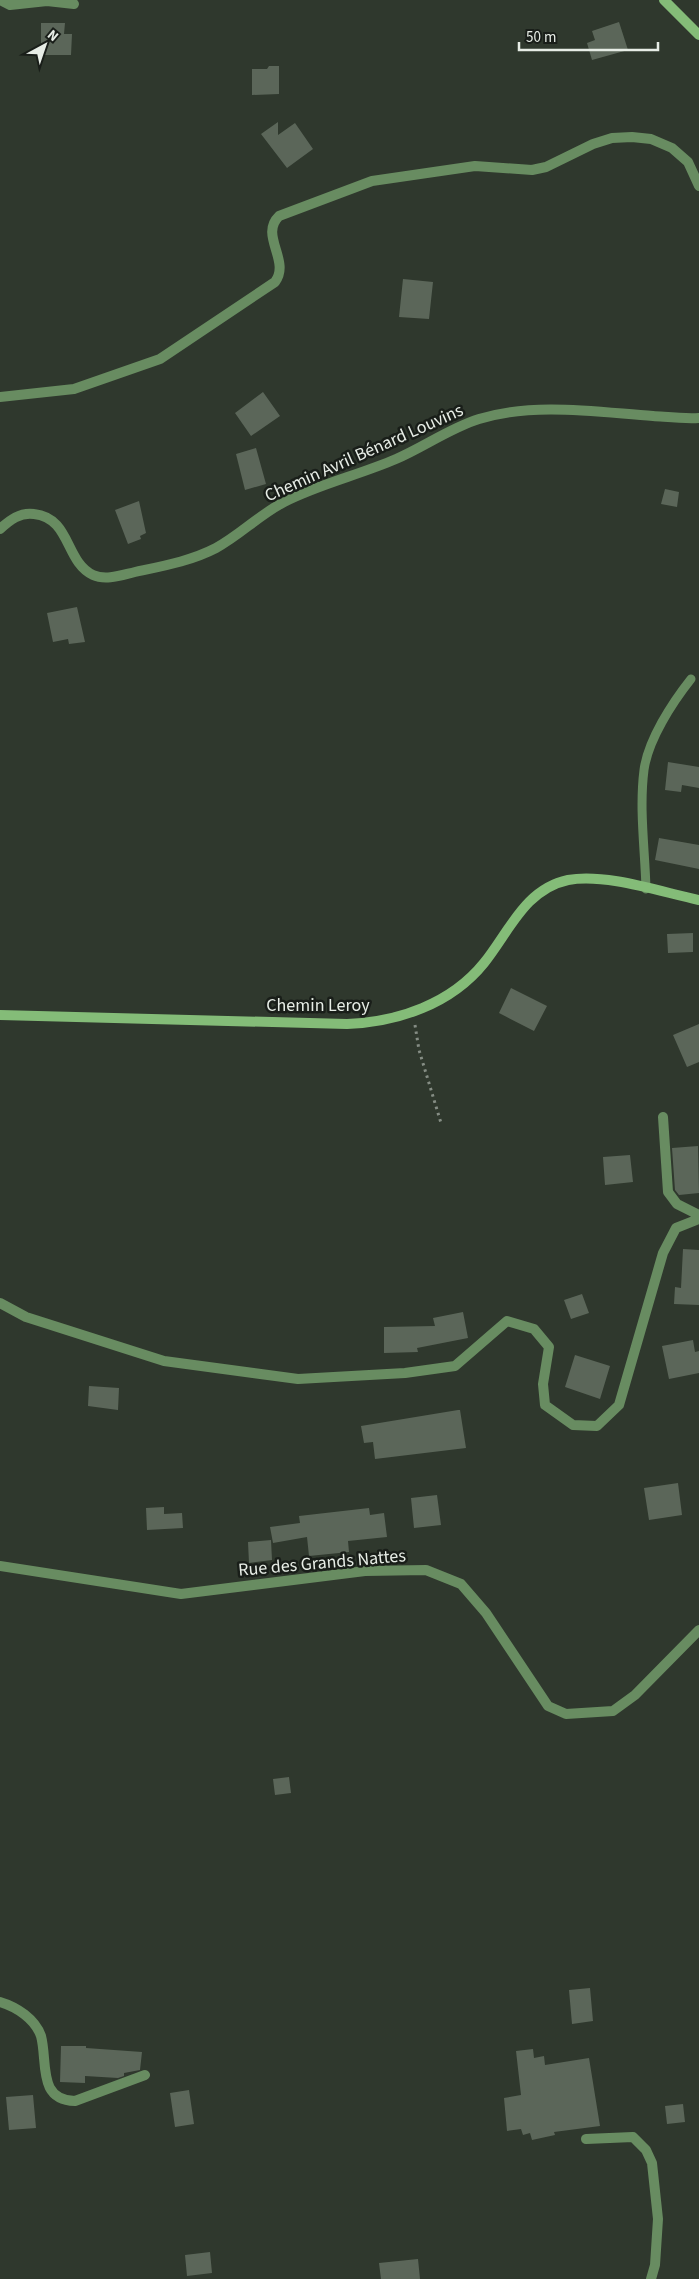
<svg xmlns="http://www.w3.org/2000/svg" width="699" height="2279" font-family="'Source Sans 3',sans-serif">
  <style>
    .building { fill: #5b6659 }
    .lines { fill: none; stroke-linecap: round; stroke-linejoin: round }
    .path { stroke: #858d84; stroke-width: 3; stroke-dasharray: 2.5 4; stroke-linecap: butt }
    .lane { stroke: #688c61; stroke-width: 9 }
    .street { stroke: #688c61; stroke-width: 10 }
    .secondary { stroke: #84bc78; stroke-width: 10 }
    .labels { text-anchor: middle; dominant-baseline: central; stroke-width: 5; stroke-linejoin: round; paint-order: stroke }
    .street-label { font-size: 18px; fill: #e7ede6; stroke: #191e19 }
  </style>
  <rect width="100%" height="100%" fill="#2f382d"/>
  <path class="building" d="M619,22l9,28 -36,10 -5,-17 8,-3 -3,-9z
    M41,23h24l-1,11h8l-1,21h-30z
    M269,66h10v28l-27,1v-26h15z
    M278,122v13l17,-12 18,26 -26,19 -26,-34z
    M403,279l30,3 -4,37 -30,-2z
    M263,392l17,24 -29,20 -16,-23z
    M256,448l10,36 -21,6 -9,-36z
    M665,489l14,3 -2,15 -16,-3z
    M139,501l7,32 -6,3 1,3 -13,5 -13,-34z
    M77,607l8,35 -16,2 -1,-5 -15,3 -6,-29z
    M668,762l31,5v21l-17,-3 -1,7 -16,-2z
    M659,838l40,7v24l-44,-9z
    M693,933v19l-25,1 -1,-19z
    M511,988l36,18 -13,25 -35,-18z
    M699,1024v38l-12,5 -14,-32z
    M698,1146l1,47 -20,2 -4,-5 -3,-42z
    M630,1155l3,27 -28,3 -2,-28z
    M683,1249l16,1v55l-25,-1 1,-17 6,1z
    M582,1294l7,19 -18,6 -7,-19z
    M463,1312l5,26 -51,10 1,4 -34,1v-26l51,-1 -2,-8z
    M693,1340l2,12 4,-1v22l-30,6 -7,-33z
    M575,1355l35,11 -10,33 -35,-12z
    M89,1386l30,2 -1,22 -30,-4z
    M458,1410h2l6,38 -91,11 -2,-17 -9,1 -3,-17z
    M678,1483l4,32 -33,5 -5,-32z
    M437,1495l4,30 -27,3 -3,-30z
    M164,1507v7l18,-1 1,15 -36,2 -1,-22z
    M369,1508l1,7 14,-2 3,24 -39,4 1,11 -40,4 -2,-19 -34,6 -3,-16 30,-4 -1,-7z
    M271,1540l1,20 -23,3 -1,-21z
    M289,1777l2,16 -16,2 -2,-16z
    M590,1988l3,33 -21,3 -3,-34z
    M61,2046h25v2l56,4 -2,18 -16,3v3l-6,2 -33,-2v7l-25,-1z
    M533,2049l1,9 10,-2 1,9 44,-7 11,68 -46,6 1,3 -23,5 -2,-7 -7,2 -2,-6 -14,2 -3,-33 17,-3 -5,-44z
    M189,2090l5,34 -19,3 -5,-34z
    M33,2095l3,33 -27,2 -3,-33z
    M683,2104l2,18 -18,2 -2,-18z
    M210,2252l2,21 -25,3 -2,-21z
    M418,2259l2,20h-39l-2,-16z"/>
  <g class="lines">
    <path class="path" d="M415,1025l4,25 22,73"/>
    <path class="lane" d="M646,889c-1,-39 -7,-80 -2,-119 4,-30 28,-67 47,-91"/>
    <path class="street" d="M0,0l10,5 37,-4 27,3
      M0,397l74,-8 86,-30 115,-77c16,-21 -16,-47 4,-66l93,-35 103,-15 57,4 14,-3 47,-23 19,-6 20,-1 19,2 21,9 16,14 11,24
      M0,529c10,-9 20,-17 34,-15 37,4 31,48 59,61 13,6 29,0 42,-3 28,-6 56,-11 81,-24 24,-13 43,-33 68,-46 35,-18 75,-27 112,-43 28,-12 54,-31 83,-40 56,-17 117,-7 174,-3 15,1 31,3 46,2
      M663,1117l5,75 9,12 22,11
      M0,1303l26,14 138,44 134,18 107,-6 50,-7 52,-45 27,8 15,18 -6,37 2,21 28,20 24,1 22,-21 44,-152 13,-25 23,-9
      M0,1566l181,28 184,-23 61,-1 35,14 25,29 62,93 18,8 47,-3 22,-16 64,-65
      M0,2002c17,5 35,17 41,34 7,26 -4,64 34,65l70,-26
      M586,2139l47,-2 13,13 6,13 6,56 -3,46 -4,14"/>
    <path class="secondary" d="M664,0l35,35
      M0,1015l347,9c51,-2 104,-20 137,-61 25,-31 41,-74 84,-83 38,-7 93,12 131,20"/>
  </g>
  <g class="labels">
    <g class="street-label">
      <text transform="translate(364 453) rotate(-24)">Chemin Avril Bénard Louvins</text>
      <text x="318" y="1005">Chemin Leroy</text>
      <text transform="translate(322 1563) rotate(-5)">Rue des Grands Nattes</text>
    </g>
  </g>
  <g transform="translate(45 45) rotate(40)" stroke="#191e19" stroke-width="4" paint-order="stroke">
  <path d="M0-4L9 19L0 12L-9 19Z" fill="#e7ede6"/>
  <text y="-8" font-size="14" font-weight="bold" text-anchor="middle" fill="#e7ede6">N</text>
  </g>
  <path d="M519 42v8h139v-8" fill="none" stroke="#e7ede6" stroke-width="2.5"/>
  <text x="526" y="42" font-size="15" fill="#e7ede6" stroke="#191e19" stroke-width="4" paint-order="stroke">50 m</text>
</svg>
